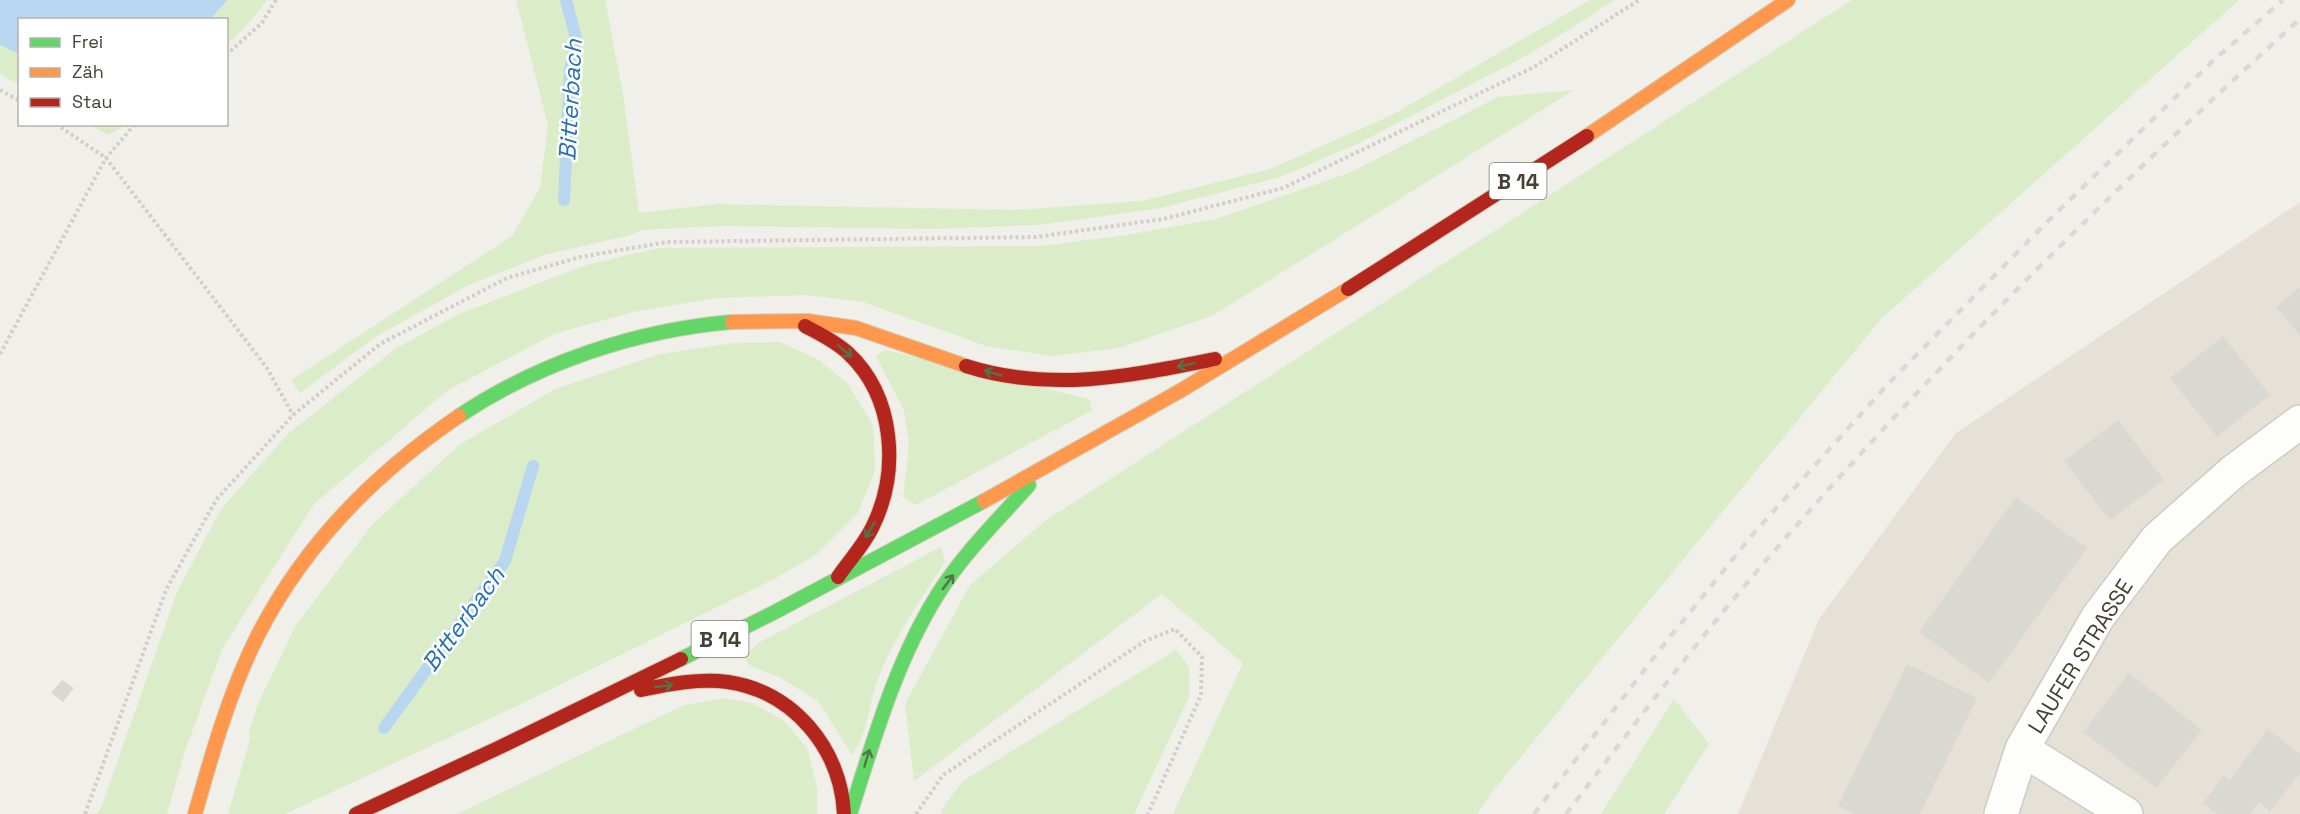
<svg xmlns="http://www.w3.org/2000/svg" width="2300" height="814" font-family="'Space Grotesk',sans-serif">
  <style>
    .residential { fill: #e5e1d7 }
    .green { fill: #dbecc8 }
    .water { fill: #b8d6f0 }
    .lines { fill: none; stroke-linecap: round; stroke-linejoin: round }
    .stream { stroke: #b8d6f0; stroke-width: 12 }
    .building { fill: #dad8d2 }
    .street-casing { stroke: #cdcbc5; stroke-width: 36 }
    .fast-casing { stroke: #d3cdb7; stroke-width: 16 }
    .slow-casing { stroke: #d3cdb7; stroke-width: 16 }
    .jam-casing { stroke: #d3cdb7; stroke-width: 16 }
    .path { stroke: #d1cfca; stroke-width: 4; stroke-dasharray: 3 3; stroke-linecap: butt }
    .street { stroke: #fdfdfc; stroke-width: 33 }
    .fast { stroke: #63d668; stroke-width: 14 }
    .slow { stroke: #ff974d; stroke-width: 14 }
    .jam { stroke: #b3261e; stroke-width: 14 }
    .rail { stroke: #d9d9d8; stroke-width: 4.5; stroke-dasharray: 8 8; stroke-linecap: butt }
    .oneway { stroke: #517547 }
    .labels { text-anchor: middle; dominant-baseline: central; stroke-width: 5; stroke-linejoin: round; paint-order: stroke }
    .shield { fill: #fff; stroke: #7e7a72; stroke-width: 1.5 }
    .shield-label { font-size: 21px; font-weight: bold; fill: #474135 }
    .street-label { font-size: 22px; fill: #474135; stroke: #fff }
    .water-label { font-size: 24px; font-style: italic; fill: #2b71b6; stroke: #fff }
  </style>
  <rect width="100%" height="100%" fill="#f0efea"/>
  <path class="residential" d="M2300,202v612h-562l81,-195 137,-186z"/>
  <path class="green" d="M227,0h40l-12,16 -28,29 -1,-25h-15z
    M516,0h89l18,94 16,119 78,-9 299,6 126,-9 128,-32 124,-55 196,-114h25l-82,52 -172,90 -81,35 -119,31 -122,17 -107,4 -209,-3 -82,4 -10,5 -87,20 -75,30 -94,52 -75,56 -9,-13 221,-144 28,-48 8,-63z
    M1852,0h387l-358,319 -389,473 -15,22h-304l70,-151 -81,-69 -248,187 -9,-77 65,-119 75,-64z
    M0,45l19,9v31l-19,-11z
    M1574,90l-362,226 -93,32 -68,8 -65,-10 -123,-44 -56,-7 -90,3 -84,14 -79,22 -106,56 -134,114 -91,143 -39,107 -17,60h-71l5,-6 76,-216 44,-83 67,-75 107,-85 64,-35 127,-49 73,-17 382,-2 85,-11 90,-16 133,-46 149,-76z
    M90,125l37,-1v1l-19,10z
    M780,342l39,18 29,24 25,41 2,45 -17,43 -41,41 -41,24 -253,125 -238,111h-57l22,-74 -1,-9 8,-25 39,-81 77,-101 86,-79 96,-56 105,-35 74,-11z
    M886,350l203,49 3,11 -176,95 -13,-7 6,-53 -5,-34 -28,-55z
    M941,547l4,15c-25,39 -52,76 -68,120 -9,24 -9,53 -25,73l-34,-54 -39,-24 -27,-10 -8,-9 14,-15z
    M1176,650l13,17v30l-55,117h-193l2,-7 20,-26z
    M725,698l27,5 31,17 24,28 10,39v27h-360l227,-109z
    M1674,699l35,45 -45,70h-63z"/>
  <path class="water" d="M0,0h227l-16,19 -191,1 -1,34 -19,-9z"/>
  <g class="lines">
    <path class="stream" d="M564,200l6,-129 6,-33 -10,-38
      M384,728l121,-167 28,-95"/>
  </g>
  <path class="building" d="M2300,287v49l-24,-29z
    M2223,336l47,59 -53,42 -47,-59z
    M2118,420l46,60 -54,40 -46,-59z
    M2016,497l71,51 -98,135 -70,-51z
    M1907,664l70,34 -57,116h-65l-17,-8z
    M2129,673l73,57 -46,58 -73,-56z
    M62,680l12,8 -11,14 -12,-9z
    M2268,729l32,25v19l-30,38 -11,-9 -9,12h-33l-14,-11 21,-28 6,5z"/>
  <g class="lines">
    <defs>
      <path id="street" d="M2022,749l104,65
        M2001,814l21,-65 76,-132 59,-78 77,-68 66,-49"/>
      <path id="fast" d="M459,416c79,-53 177,-86 273,-94
        M681,659l92,-46 211,-112
        M850,814c24,-75 46,-153 88,-220 25,-40 60,-74 91,-109"/>
      <path id="slow" d="M1587,136l201,-136
        M732,322l75,-1 49,7 110,38
        M984,501l196,-110 168,-102
        M195,814c17,-60 34,-121 62,-177 46,-91 118,-164 202,-221"/>
      <path id="jam" d="M1348,289l239,-153
        M805,326c15,8 30,15 43,27 47,44 52,119 24,175 -9,18 -23,33 -34,49
        M966,366c85,27 164,10 249,-7
        M641,690c28,-6 59,-12 87,-8 66,10 113,67 116,132
        M356,814l140,-65 185,-90"/>
    </defs>
    <use href="#street" class="street-casing"/>
    <use href="#fast" class="fast-casing"/>
    <use href="#slow" class="slow-casing"/>
    <use href="#jam" class="jam-casing"/>
    <path class="path" d="M226,55l36,-32 14,-23
      M0,90l20,11
      M56,124l50,34 161,210 26,47
      M0,354l106,-196 29,-34
      M85,814l81,-224 50,-90 77,-85 87,-71 127,-66 73,-21 87,-15 369,-5 127,-18 120,-31 251,-121 105,-67
      M916,814l27,-39 202,-134 30,-12 27,28 -1,38 -53,119"/>
    <use href="#street" class="street"/>
    <use href="#fast" class="fast"/>
    <use href="#slow" class="slow"/>
    <use href="#jam" class="jam"/>
    <path class="rail" d="M1534,814l128,-167 91,-113 135,-150 160,-163 167,-162 68,-59
      M1566,814c68,-89 136,-180 210,-265 163,-188 340,-363 524,-530"/>
  </g>
  <defs><path id="oneway-shaft" d="M-6 0H5M1.5-3L5.5 0L1.5 3" fill="none" stroke-width="1.6" stroke-linecap="round" stroke-linejoin="round" transform="scale(1.5)"/></defs>
  <g class="oneway">
    <use href="#oneway-shaft" transform="translate(845 351) rotate(39)"/>
    <use href="#oneway-shaft" transform="translate(1186 365) rotate(168)"/>
    <use href="#oneway-shaft" transform="translate(993 373) rotate(-164)"/>
    <use href="#oneway-shaft" transform="translate(870 530) rotate(121)"/>
    <use href="#oneway-shaft" transform="translate(948 582) rotate(-53)"/>
    <use href="#oneway-shaft" transform="translate(664 686) rotate(-7)"/>
    <use href="#oneway-shaft" transform="translate(867 758) rotate(-73)"/>
  </g>
  <g class="labels">
    <g class="shield">
      <rect x="1489.5" y="163" width="57" height="36" rx="4.5"/>
      <rect x="691.5" y="621" width="57" height="36" rx="4.5"/>
    </g>
    <g class="shield-label">
      <text x="1518" y="181">B 14</text>
      <text x="720" y="639">B 14</text>
    </g>
    <g class="street-label">
      <text transform="translate(2080 656) rotate(-58)">LAUFER STRASSE</text>
    </g>
    <g class="water-label">
      <text transform="translate(570 100) rotate(-87)">Bitterbach</text>
      <text transform="translate(463 619) rotate(-54)">Bitterbach</text>
    </g>
  </g>
  <rect x="18" y="18" width="210" height="108" fill="#ffffff" stroke="#b5b3ae" stroke-width="1.5"/>
  <rect x="30" y="38" width="30" height="9" fill="#63d668" stroke="#b5b3ae" stroke-width="1.5"/>
  <text x="72" y="48" font-size="18" fill="#474135">Frei</text>
  <rect x="30" y="68" width="30" height="9" fill="#ff974d" stroke="#b5b3ae" stroke-width="1.5"/>
  <text x="72" y="78" font-size="18" fill="#474135">Zäh</text>
  <rect x="30" y="98" width="30" height="9" fill="#b3261e" stroke="#b5b3ae" stroke-width="1.5"/>
  <text x="72" y="108" font-size="18" fill="#474135">Stau</text>
</svg>
